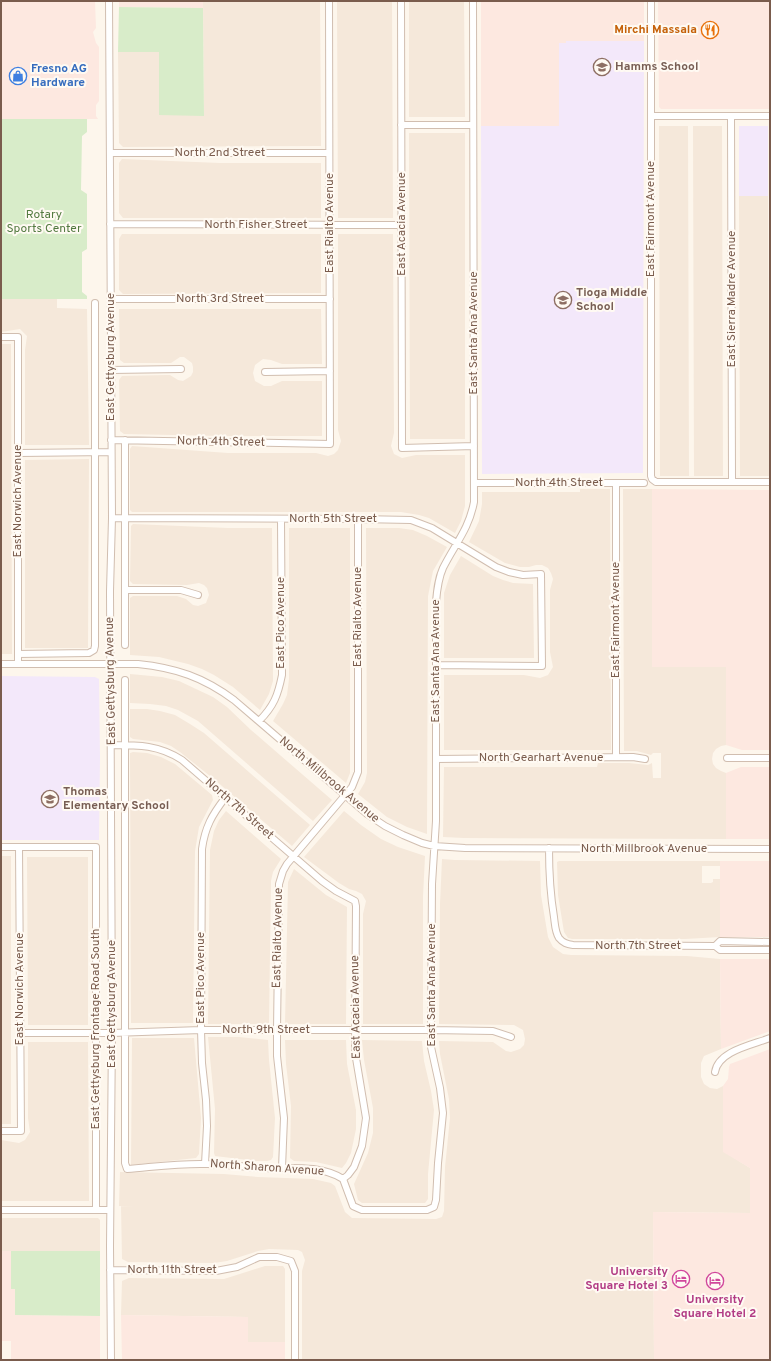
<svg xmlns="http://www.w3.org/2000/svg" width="771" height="1361" font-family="Overpass,sans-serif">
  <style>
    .residential { fill: #f5e8da }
    .commercial { fill: #fde8e0 }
    .education { fill: #f3e8fa }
    .green { fill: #d8ecc9 }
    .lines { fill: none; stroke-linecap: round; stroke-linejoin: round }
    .minor-casing { stroke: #d1beb0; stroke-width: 8 }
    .minor { stroke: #fff; stroke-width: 6 }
    .labels { text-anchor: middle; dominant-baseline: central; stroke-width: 4; stroke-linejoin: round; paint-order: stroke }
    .food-label { font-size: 12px; font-weight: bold; fill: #c56008; stroke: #fffaf3; text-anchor: end }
    .education-label { font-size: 12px; font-weight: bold; fill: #785e54; stroke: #fffaf3; text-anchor: start }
    .shop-label { font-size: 12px; font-weight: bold; fill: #366cbe; stroke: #fffaf3; text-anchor: start }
    .street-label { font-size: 12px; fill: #7a5c4d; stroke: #fffaf3 }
    .park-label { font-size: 12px; fill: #537a41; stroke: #fffaf3 }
    .hotel-label { font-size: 12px; font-weight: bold; fill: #b23c85; stroke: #fffaf3; text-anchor: end }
  </style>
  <rect width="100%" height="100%" fill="#fdf6ec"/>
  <path class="residential" d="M203,1h117l1,145 -198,1 -4,-4 -1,-91h41l45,64z
    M337,1h55l1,217h-55z
    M409,1h55l1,116h-56z
    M659,126h29l1,350h-29z
    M693,126h29l1,350h-29z
    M409,133h56v306h-55z
    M122,159l98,4h101v55h-198l-4,-5v-50z
    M739,196h29l1,280h-29z
    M122,234h199v59l-198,1 -4,-4v-51z
    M338,234h55l1,199 -3,13 3,8 8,4 14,-3h49v51l-4,15 -6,12 -26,-15 -10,-3 -18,-3h-269l-2,-2v-61l2,-3 96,7h88l12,3 6,-2 4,-4 3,-9 -3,-11z
    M1,299h56v9l30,1 2,136h-64v-95l2,-14 -7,-7 -19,3z
    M119,309h202l1,55h-40l-11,-4 -8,-1 -8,6 -2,8 2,8 9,5h7l11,-5h40v55h-101l-97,-2 -4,-3 -1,-51 3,-4 44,-1h4l8,5 5,1 8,-5 2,-4v-5l-1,-4 -8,-6h-4l-9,6h-47l-4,-3z
    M1,344h10l1,310h-11z
    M89,459l-1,189h-63v-188z
    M580,489h30l1,261h-167v-75h80l16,3 8,-3 5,-8 -3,-15v-62l3,-11 -2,-6 -3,-5 -6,-3h-6l-7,2h-9l-15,-4 -36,-21 10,-21 3,-17v-12h98z
    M623,489h29v178h74v78l-5,1 -5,3 -3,4 -1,6 1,5 3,4 5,3 5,2v66l-262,-1 -21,-1 1,-70h153l1,-4h31l19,2 4,-2 1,15h8v-25h-8l-2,2 -14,-4h-13z
    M133,524l95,4h44l1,153 -4,13 -9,16 -27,-23 -19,-12 -12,-6 -14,-5 -29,-7 -29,-2v-57l3,-2h44l9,3 7,6 5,1 8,-3 3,-8 -2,-7 -3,-3 -5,-2 -12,2 -54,-1 -3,-3 1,-55z
    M289,528h61v245l-4,10 -73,-62 10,-17 4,-9 2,-16z
    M366,528h33l14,2 14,6 20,11 -14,24 -5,25 -1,238 -20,-7 -20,-10 -29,-23 7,-12 2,-9z
    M461,556l32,20 10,4 10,3 20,1 1,74h-90v-65l6,-18z
    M130,674l32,3 17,4 34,16 14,10 24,23 81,70 -19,21 -115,-100 -20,-11 -12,-4 -16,-2 -20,-1z
    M130,709h17l13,2 15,4 15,9 14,9 106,92 -18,21 -77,-66 -35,-28 -9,-6 -11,-4 -27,-3 -3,-2z
    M133,752l14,1 14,4 14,7 37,31 1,5 -14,27 -4,24 -2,172h-62l-1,-270z
    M226,811l55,48 -8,13 -2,9 -2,143h-61l2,-174 4,-19 5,-11z
    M344,811l17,14 20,14 17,8 27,9 -2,41v127h-60v-110l3,-13 -4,-7 -6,-3 -7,-2 -10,-6 -35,-26z
    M1,856h10v268h-10z
    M27,857h61v168h-60z
    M442,859l13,1 85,1 1,34 7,42 5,10 10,7 8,1 116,1 33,3 1,90 -17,7 -3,7v14l3,7 6,4 7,1 6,-3v65l27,17v45l-97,-1 1,148h-352v-89l3,-11 -3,-8 -4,-2 -29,-1 -11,2 -31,10 -13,2 -86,-1 -6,-3 -1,-53 64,1 -66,-1 1,-34 104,2 34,3 55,2 18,4 4,3 10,26 7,6 84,1 6,-2 2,-6 1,-44 5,-49 -1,-19 -9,-45 -1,-13 54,1 13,9 5,1 9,-3 4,-4 1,-6 -2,-9 -9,-5 -75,-1 1,-120z
    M559,861h161v5h-18v17h9l2,-1v-3h7v58l-35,2h-113l-4,-1 -4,-6 -6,-37 -1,-33z
    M294,869l32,26 21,12 -1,117h-61l3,-142z
    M208,1037h31l29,3 1,20 6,58 -2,39 -2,3 -4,1h-11l-41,-5 -1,-3 1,-44z
    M132,1038h62l7,80 -2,36 -3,4 -65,7z
    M285,1040h61l1,24 9,46v19l-5,24 -5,10 -4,5 -26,-6 -22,-1 -4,-3 1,-52 -5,-42z
    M362,1040l60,1 2,20 7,30 3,19 -6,64v25l-3,4h-63l-4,-3 -4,-16 14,-31 5,-20v-25l-9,-48z
    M28,1042h60l1,159h-88v-61l18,3 6,-3 5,-8 -2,-14z
    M1,1218h97l2,2v31h-99z
    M265,1266h18l2,3v73h-37v-25l-127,-2 1,-34 7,-3 95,1z"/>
  <path class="commercial" d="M1,1h94l1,27 -3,4 3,11 3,4v54l-3,4v11l2,3h-97z
    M119,1h84v7l-84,-1z
    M481,1h163v40h-77l-7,85h-79z
    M658,1h112v108h-109l-2,-2z
    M652,489l118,1v260h-28l-16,-5v-78h-74z
    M741,767h29v72h-44v-66z
    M720,861h50v76h-50z
    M720,959h50v72l-49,18z
    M770,1049v311h-116l-1,-148 97,1v-45l-27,-16v-66l5,-7 1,-12 1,-3z
    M1,1251h10v38h4v26l85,1v44h-89v-19h-10z
    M121,1315l127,2v25h37v18h-163z"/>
  <path class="education" d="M566,41h78l-1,432 -161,1 -1,-348h78v-83h7z
    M739,126h29v70h-29z
    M1,676l94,1 4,2 1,79 -1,82h-98z"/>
  <path class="green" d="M119,7l84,1 1,108 -45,-1v-63h-41z
    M1,119h86v13l-5,4 -1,54 6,4v55l-5,3v40l5,4v3h-86z
    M11,1251h89v65l-85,-1v-26h-4z"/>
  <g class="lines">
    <defs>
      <path id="minor" d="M109,1l3,517 -2,73 2,442 -2,213 1,114
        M401,1l1,447 72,-2
        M651,1v475l1,3 4,3h114
        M651,116h119
        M731,117l1,365
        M401,125h72
        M110,153h219
        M110,224l292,1
        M111,299h219
        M1,337h17v327
        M111,370l70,-1
        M265,372l65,-1
        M111,440l219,4 -1,-443
        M18,453l93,-1
        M474,483h170
        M616,483v274
        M112,518l246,1 53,1 21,8 64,39 13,5 14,3 18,-1 1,92 -106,-1
        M125,590h56l17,5
        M125,645v-205
        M18,654l71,-1 5,-3 1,-4v-343
        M1,664h137c38,4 65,13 96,36l133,114 18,12 18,9 19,8 12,3 31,2 305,1
        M125,680v483l2,6c26,-2 53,-6 80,-5 18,0 36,3 55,4 27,1 57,-4 81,11l10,27 9,4h65l7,-3 2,-7 2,-37 5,-50 -3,-25 -9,-41v-17l1,-146 4,-63v-219c1,-12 2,-23 7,-34 12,-24 26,-39 31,-66l-1,-501
        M259,721c15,-15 19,-26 23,-46l-1,-156
        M112,745c27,0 47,0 70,15l140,121 14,10 19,10 1,5 -1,146 11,66 -4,28 -8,21 -6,8 -5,4
        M727,758h43
        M436,759l197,-2 12,2
        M1,847h95v363
        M549,848c0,25 1,45 5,69 1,7 1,15 5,21 4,5 8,6 14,7l142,1 5,4h50
        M715,946l5,-5 50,1
        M20,1033h92l89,-3h230l62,1 18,6
        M715,1072c3,-21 37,-27 55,-34
        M1,1131h20l-2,-284
        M205,1164l2,-38 -1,-26 -4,-37 -1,-33 1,-181c3,-22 10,-34 23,-51
        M282,1168l2,-50 -7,-62v-26l2,-146 4,-13 4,-7 65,-77 6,-15v-253
        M1,1210h109
        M110,1270l106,1 21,-4 22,-10h18l14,4 4,10v89"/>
    </defs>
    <use href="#minor" class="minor-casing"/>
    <use href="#minor" class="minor"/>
  </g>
  <defs>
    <symbol id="restaurant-ring" viewBox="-11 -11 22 22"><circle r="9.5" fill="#fffaf3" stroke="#e8710a" stroke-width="1.5"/><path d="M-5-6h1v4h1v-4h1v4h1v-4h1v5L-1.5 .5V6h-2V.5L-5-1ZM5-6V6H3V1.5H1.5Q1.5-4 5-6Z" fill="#e8710a"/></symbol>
    <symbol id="school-ring" viewBox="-11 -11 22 22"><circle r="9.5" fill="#fffaf3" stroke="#8d6e63" stroke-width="1.5"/><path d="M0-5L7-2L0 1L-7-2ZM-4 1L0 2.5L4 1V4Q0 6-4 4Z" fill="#8d6e63"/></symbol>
    <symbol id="shop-ring" viewBox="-11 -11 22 22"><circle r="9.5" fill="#fffaf3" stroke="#3f7fe0" stroke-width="1.5"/><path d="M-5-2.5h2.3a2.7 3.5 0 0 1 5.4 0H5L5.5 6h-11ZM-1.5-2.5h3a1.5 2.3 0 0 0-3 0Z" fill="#3f7fe0"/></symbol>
    <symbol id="hotel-ring" viewBox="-11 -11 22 22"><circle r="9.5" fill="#fffaf3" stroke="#d1479c" stroke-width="1.5"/><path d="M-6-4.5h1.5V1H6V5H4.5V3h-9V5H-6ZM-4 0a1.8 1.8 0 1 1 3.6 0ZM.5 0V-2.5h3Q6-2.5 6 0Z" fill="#d1479c"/></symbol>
  </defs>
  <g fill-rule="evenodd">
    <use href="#restaurant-ring" x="700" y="20" width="20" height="20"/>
    <use href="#school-ring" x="592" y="57" width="20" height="20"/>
    <use href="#shop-ring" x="8" y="66" width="20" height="20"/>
    <use href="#school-ring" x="553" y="290" width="20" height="20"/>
    <use href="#school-ring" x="40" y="789" width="20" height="20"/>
    <use href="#hotel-ring" x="671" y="1269" width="20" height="20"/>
    <use href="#hotel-ring" x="705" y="1271" width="20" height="20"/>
  </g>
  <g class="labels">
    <g class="food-label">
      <text x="697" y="30">Mirchi Massala</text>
    </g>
    <g class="education-label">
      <text x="615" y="67">Hamms School</text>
      <text x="576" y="293">Tioga Middle<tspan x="576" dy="14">School</tspan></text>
      <text x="63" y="792">Thomas<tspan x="63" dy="14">Elementary School</tspan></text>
    </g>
    <g class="shop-label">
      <text x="31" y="69">Fresno AG<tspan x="31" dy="14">Hardware</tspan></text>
    </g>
    <g class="street-label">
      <text x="220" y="153">North 2nd Street</text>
      <text transform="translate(651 219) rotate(-90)">East Fairmont Avenue</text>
      <text transform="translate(330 223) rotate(-90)">East Rialto Avenue</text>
      <text transform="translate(402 224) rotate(-90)">East Acacia Avenue</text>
      <text x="256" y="225">North Fisher Street</text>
      <text x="220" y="299">North 3rd Street</text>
      <text transform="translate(732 299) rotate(-90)">East Sierra Madre Avenue</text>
      <text transform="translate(474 333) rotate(-90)">East Santa Ana Avenue</text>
      <text transform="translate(111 357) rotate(-90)">East Gettysburg Avenue</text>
      <text transform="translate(221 442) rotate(1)">North 4th Street</text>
      <text x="559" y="483">North 4th Street</text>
      <text transform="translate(18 501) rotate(-90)">East Norwich Avenue</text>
      <text x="333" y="519">North 5th Street</text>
      <text transform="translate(358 617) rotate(-90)">East Rialto Avenue</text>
      <text transform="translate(616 620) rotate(-90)">East Fairmont Avenue</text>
      <text transform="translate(281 623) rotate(-90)">East Pico Avenue</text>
      <text transform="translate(436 661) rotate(-90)">East Santa Ana Avenue</text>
      <text transform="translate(111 681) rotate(-91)">East Gettysburg Avenue</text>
      <text x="541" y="758">North Gearhart Avenue</text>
      <text transform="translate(329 780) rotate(40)">North Millbrook Avenue</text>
      <text transform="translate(239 809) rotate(41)">North 7th Street</text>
      <text x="644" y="849">North Millbrook Avenue</text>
      <text transform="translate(278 938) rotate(-89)">East Rialto Avenue</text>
      <text x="638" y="946">North 7th Street</text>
      <text transform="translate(201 978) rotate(-90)">East Pico Avenue</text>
      <text transform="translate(432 985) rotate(-90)">East Santa Ana Avenue</text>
      <text transform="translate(20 989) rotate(-90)">East Norwich Avenue</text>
      <text transform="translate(112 1004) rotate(-90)">East Gettysburg Avenue</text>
      <text transform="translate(356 1007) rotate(-91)">East Acacia Avenue</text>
      <text transform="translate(96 1029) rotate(-90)">East Gettysburg Frontage Road South</text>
      <text x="266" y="1030">North 9th Street</text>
      <text transform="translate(267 1168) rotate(4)">North Sharon Avenue</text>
      <text x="172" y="1270">North 11th Street</text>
    </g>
    <g class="park-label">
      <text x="44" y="215">Rotary<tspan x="44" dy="14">Sports Center</tspan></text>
    </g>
    <g class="hotel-label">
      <text x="668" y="1272">University<tspan x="668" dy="14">Square Hotel 3</tspan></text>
      <text x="715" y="1300" text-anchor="middle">University<tspan x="715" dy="14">Square Hotel 2</tspan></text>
    </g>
  </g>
  <rect width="771" height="1361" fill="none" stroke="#7a5c4d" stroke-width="4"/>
</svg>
